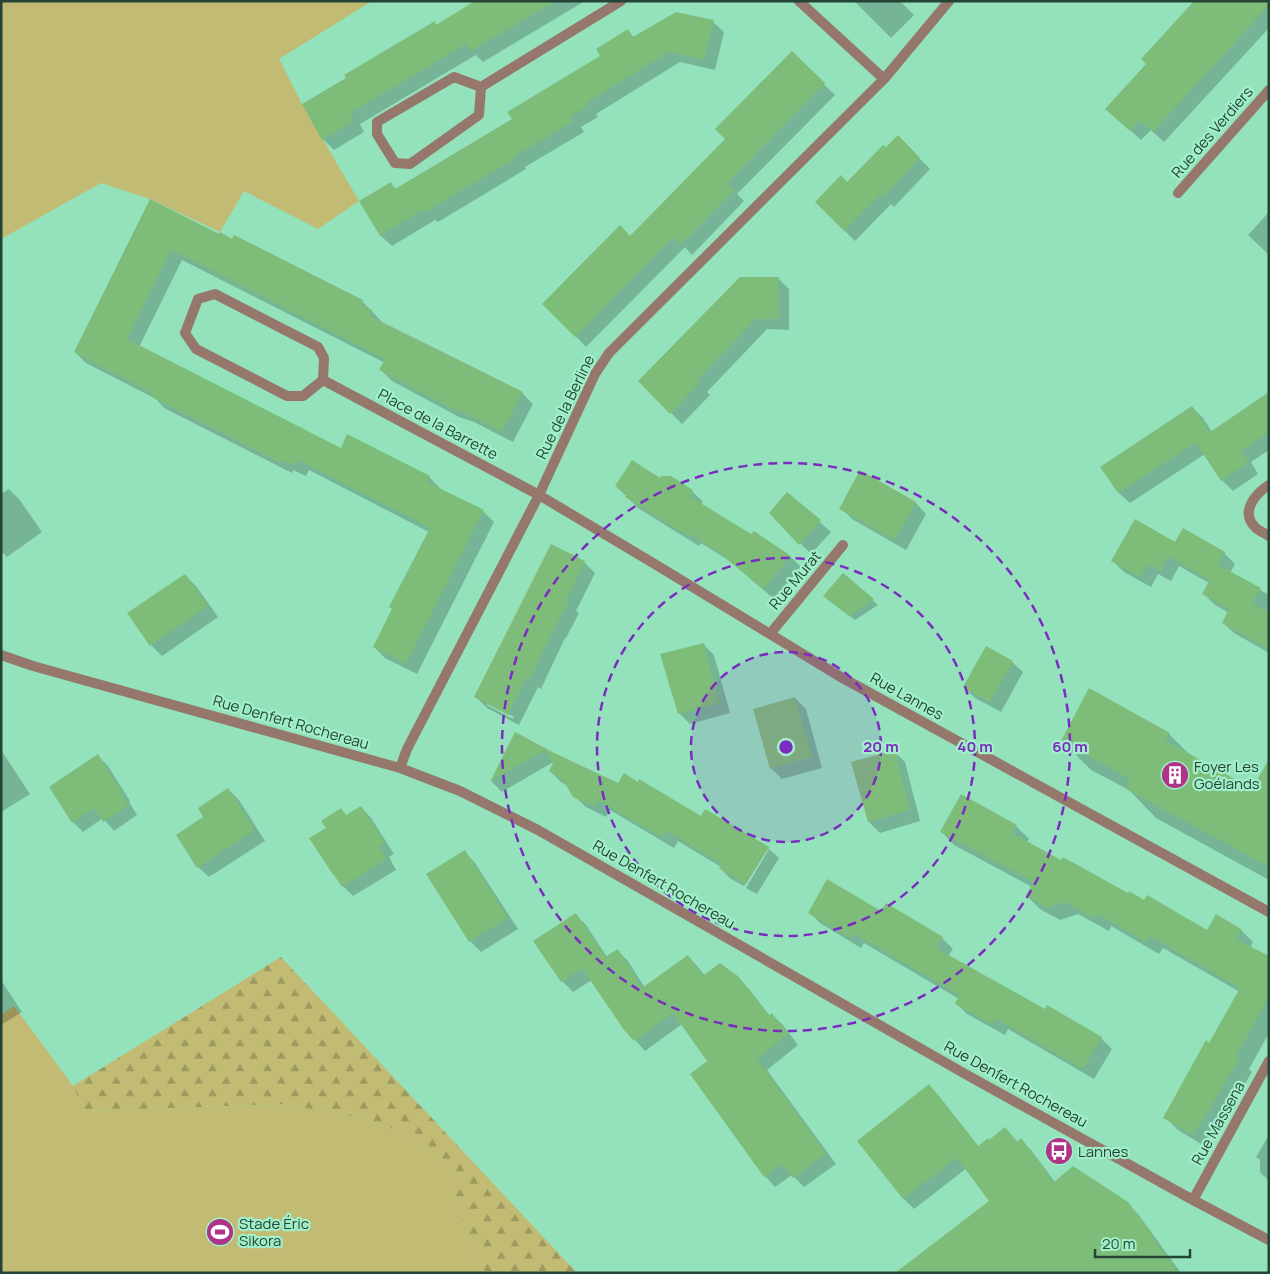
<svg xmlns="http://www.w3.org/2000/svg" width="1270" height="1274" font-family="Manrope,sans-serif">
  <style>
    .green { fill: #c2bb74 }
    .forest { fill: url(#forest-firs) }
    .shadow { fill: #0003; fill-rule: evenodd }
    .building { fill: #7ebc79 }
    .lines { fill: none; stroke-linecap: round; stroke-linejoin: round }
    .minor { stroke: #95776b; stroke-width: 10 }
    .ring { fill: none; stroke: #7b2cbf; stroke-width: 2.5; stroke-dasharray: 9 6 }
    .labels { text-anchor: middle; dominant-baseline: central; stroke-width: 4.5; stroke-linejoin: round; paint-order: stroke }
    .street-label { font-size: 15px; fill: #244536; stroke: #a0efc9 }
    .poi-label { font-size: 15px; fill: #244536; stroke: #a0efc9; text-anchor: start }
    .centre { fill: #7b2cbf; stroke: #a0efc9; stroke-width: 2.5 }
    .ring-label { font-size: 15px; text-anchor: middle; font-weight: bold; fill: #7b2cbf; stroke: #a0efc9; stroke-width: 4.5; stroke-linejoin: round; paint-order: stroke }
  </style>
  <defs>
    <pattern id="forest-firs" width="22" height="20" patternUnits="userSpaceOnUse" patternTransform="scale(1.25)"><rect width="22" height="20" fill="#c2bb74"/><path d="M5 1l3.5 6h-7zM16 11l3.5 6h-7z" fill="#9d9a60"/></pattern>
  </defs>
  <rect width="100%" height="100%" fill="#93e2bc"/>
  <path class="green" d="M1,1h371l-93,58 23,45 57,97 -41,28 -74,-38 -24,41 -70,-33 -49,-16 -100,56z
    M14,1006l59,80 12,25 199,-7 82,15 42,16 34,24 10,22 18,63 16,29h-485v-258z"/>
  <path class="forest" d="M281,957l296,316h-91l-16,-29 -18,-63 -10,-22 -34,-24 -42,-16 -82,-15 -199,7 -12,-25z"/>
  <path class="shadow" d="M478,1h107l-102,61 -7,-7 -44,26 -72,43 4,8 -30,18 -11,-11 111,-116 3,3z
    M854,1h46l14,14 -23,23z
    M1269,1v27l-105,114 -13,-12 -10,10 -23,-21 30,-55z
    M713,22l11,10 -9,38 -35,-8 -84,52 2,3 -17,10 3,5 -59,35 1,2 -88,53 -3,-2 -43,26 -11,-10 -20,-35 29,-18 7,7 117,-70 88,-63 26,-26 7,7z
    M792,53l43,42 -98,99 7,7 -52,54 -7,-8 -99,100 -42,-43 86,-66 97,-99z
    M898,137l32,32 -36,38 -3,-3 -36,37 -39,-39 31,-19 39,-34z
    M151,201l69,34 142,66 20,21v1l140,70 11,11 -20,38 -39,-20 -15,-5 -67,-36 -11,-11 4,-7 -203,-103 -43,87 202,102 88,28 11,11 -1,2 44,21 11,11 -77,152 -32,-16 -11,-11 55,-115 -120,-62 -3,6 -13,-6 -1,3 -128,-65 -8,-9 -70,-36 -11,-11z
    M1269,212v43l-21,-20z
    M778,278l11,11v41l-22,-1 -60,63 3,3 -28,29 -42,-43z
    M1269,394v56l-18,12 7,12 -25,17 -11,-11 -17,-26 -75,49 -11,-10 -17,-26 90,-60 11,11 9,14z
    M861,472l55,31 10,11 -20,36 -54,-31 -11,-11z
    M616,486l76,5 11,11 -2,2 51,32 2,-3 37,24 10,10 -27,32 -43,-37 -30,-19 -2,3 -61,-38z
    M9,489l10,10 23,33 -35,25 -6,-6v-57z
    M787,493l44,39 -20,22 -41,-41z
    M1175,543l49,10 11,11 -5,9 39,22v58l-35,-20 -11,-10 6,-10 -14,-8 -11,-11 5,-11 -30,-17 -8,15 -13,-7 -7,13 -27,-15 -11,-11z
    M584,562l11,11 -19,38 3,2 -13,25h-1l-24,51 -3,-2 -19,38 -32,-17 -11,-11zM487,703l27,14 -1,2 -26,-14z
    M843,574l35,31 -23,15 -25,-19z
    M185,575l11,11 22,31 -56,39 -11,-11z
    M703,644l11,11 16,58 -40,11 -11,-11z
    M1012,662l11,10 -22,40 -26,-14 -11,-11z
    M795,698l11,11 16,59 -40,11 -11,-11z
    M515,734l103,51 84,33 66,30 11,10 -22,36 -11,-6 23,-39h-3l-22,37 -13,-7 -11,-11 1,-1 -43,-26 -4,7 -64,-38 -4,7 -20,-10 -12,-11 -6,-10 -7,-4 -11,-11 5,-10 -53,31 -10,-10z
    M1169,734l23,23 60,33 17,-29v119l-113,-62 -27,-28 -38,-20 -29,-29z
    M1,750l29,44 -29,18z
    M894,751l11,11 15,59 -40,12 -11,-11 -16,-59z
    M98,756l10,10 22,35 -1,1 8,13 -23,16 -11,-13 -20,14 -10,-10z
    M228,789l11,11 26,41 -56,36 -11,-10 7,-50z
    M361,807l10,11 23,36 -5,3 7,13 -43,26 -10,-10 -16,-58 14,-18 6,6z
    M1016,826l13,13 -2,3 35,20 67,33 79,36 33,-1 12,12 -3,6 19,10v75l-20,36 3,3 -40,66 -1,-1 -5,10 -28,-17 -13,-13 45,-72 30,-53 -77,-44 -4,6 -48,-28 -2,5 -31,-17 -18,6 -20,-11 -13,-13 5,-9 -78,-42 -12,-13z
    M465,852l10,11 43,66 -37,23 -11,-11 -42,-66z
    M882,912l60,26 11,11 -5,7 97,55 56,27 11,11 -18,30 -86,-50 -3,6 -38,-21 -11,-11 3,-4 -95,-56 -3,5 -41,-25 -10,-10z
    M575,914l11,11 21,32 11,-6 10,10 17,27 43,-32 10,11 7,9 33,2 11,11 21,27 2,-1 11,10 15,20 -31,25 69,94 -32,23 -12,-12 -17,12 -10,-11 -56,-115 -27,-37 -37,27 -10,-11 -43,-60 -19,12 -11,-11z
    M1,980l21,32 -21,13z
    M929,1086l10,10 40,51 11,-6 15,-13 13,14 3,-2 10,10 24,32 72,21 11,11 43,59h-125l-65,-72 -24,-33 -53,41 -10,-10 -45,-57z
    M1269,1135v46l-9,-9v-12l-4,-3z"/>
  <path class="building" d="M475,1h81l-85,50 -5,-7 -45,27 -71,42 4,8 -32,19 -20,-36 44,-26 -2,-3 91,-54 1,4z
    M1194,1h75v4l-116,127 -14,-12 -9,11 -25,-22 41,-45 -5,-5z
    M676,12l38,8 -10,40 -35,-8 -83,51 2,3 -17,10 3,5 -59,35 1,2 -90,54 -2,-3 -44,27 -21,-35 32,-19 4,7 117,-70 -5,-7 93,-56 -4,-7 32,-20 5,8z
    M792,51l33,32 -98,100 7,7 -53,55 -8,-8 -98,100 -33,-33 78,-79 10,11 95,-97 -10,-10z
    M898,135l22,23 -37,39 -3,-2 -36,36 -29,-29 26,-27 6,7 36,-37 3,2z
    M150,199l69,35 1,-2 12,7 2,-4 129,65 -2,4 11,6 -2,6 153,76 -21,40 -40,-20 -15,-6 -68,-36 6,-11 -214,-109 -44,89 214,109 6,-14 83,42 -3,6 57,28 -78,154 -33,-17 19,-38 -3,-2 41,-79 -132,-68 -3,6 -13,-6 -1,3 -129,-66 1,-3 -79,-42z
    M740,277h39v42h-23l-59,61 3,3 -30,31 -32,-33z
    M1269,392v40l-28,19 8,11 -28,19 -25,-38 -78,50 -18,-26 92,-61 18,26z
    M632,460l28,18 1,-2h10l22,14 -4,6 62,38 3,-3 37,25 -28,33 -45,-37 -28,-18 -2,2 -63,-39 2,-2 -12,-9z
    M860,470l56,32 -21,38 -56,-31z
    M787,492l34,28 -22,25 -30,-32z
    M1135,519l40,23 -4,7 12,-21 42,24 -7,13 43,23 -9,15 17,10v36l-47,-26 7,-14 -27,-15 11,-20 -4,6 -41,-24 -8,15 -13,-7 -7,13 -29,-16z
    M551,544l34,17 -19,39 3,1 -14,27h-1l-24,51 -3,-2 -19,38 -34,-18z
    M843,573l31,26 -25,17 -26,-20z
    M185,574l23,32 -58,40 -23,-33z
    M704,643l16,60 -42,11 -18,-60z
    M986,646l27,15 -23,41 -27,-15z
    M1089,688l81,45 -5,7 87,49 17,-30v108l-143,-78 4,-10 -69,-38z
    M795,697l17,60 -42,12 -17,-60z
    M515,732l32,17h-1l72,34 6,-10 14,9 1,-3 62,37 4,-7 64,38 -23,37 -27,-16 3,-4 -55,-33 -4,7 -65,-38 -3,7 -22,-10 -10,-17 -14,-9 4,-8 -8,-13 -55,32z
    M895,750l15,60 -42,12 -17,-60z
    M98,754l23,37 -1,1 9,13 -26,17 -9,-14 -22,15 -23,-36z
    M228,788l27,42 -58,38 -21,-33 27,-18 -5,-9z
    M961,794l56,31 -5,8 49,27 2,-3 65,36 1,-2 15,9 3,-5 60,35 9,-16 25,15 -5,10 33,17v40l-33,61 4,1 -41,69 -1,-1 -5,9 -30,-17 43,-78 3,3 31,-55 -90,-52 -4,6 -48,-28 -3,5 -31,-17 -17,6 -21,-12 6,-12 -1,-1 1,-2 -92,-49z
    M361,806l24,37 -6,4 8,12 -45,28 -8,-12v1l-25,-38 17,-10 -5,-7 20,-13 5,7z
    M465,850l43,68 -39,24 -43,-68z
    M827,879l54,32 5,-8 57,34 -7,11 109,61 2,-4 55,32 -19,32 -87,-50 -3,6 -38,-21 4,-9 -106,-62 -3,5 -42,-25z
    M576,913l29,44 13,-8 24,39 46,-33 15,21 17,-13 19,14 30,39 3,-3 16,21 -31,25 69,94 -33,25 -11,-14 -18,13 -74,-103 17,-13 -34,-48 -39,28 -10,-11 -42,-62 -21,14 -28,-41z
    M929,1084l49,62 10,-8 1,2 16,-13 12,15 4,-4 33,44 19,-16 55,36 26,34 -2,1 27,36h-284l94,-72 -32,-43 -54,41 -46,-58z"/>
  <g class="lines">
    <path class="minor" d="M799,1l85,78
      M454,77l27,10 -2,28 -69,49 -15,-1 -18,-29v-12z
      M481,87l140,-86
      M1178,193l91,-103
      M215,294l103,53 6,11 -1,22 -20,16h-16l-91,-47 -11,-16 13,-34z
      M323,380l216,115 119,71 181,110 430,236
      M1269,485c-14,9 -29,27 -14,42 3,4 10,6 14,9
      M770,634l73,-89
      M1,655l32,11 367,102 60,23 78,39 429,245 226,125 76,40
      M400,768l7,-19 132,-254 56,-121 14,-21 275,-274 65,-78
      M1193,1200l76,-139"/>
  </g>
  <circle cx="786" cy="747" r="95" fill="#7b2cbf" fill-opacity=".12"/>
  <g class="ring">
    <circle cx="786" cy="747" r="95"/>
    <circle cx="786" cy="747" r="189"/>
    <circle cx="786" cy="747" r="284"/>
  </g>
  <defs>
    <symbol id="building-disc" viewBox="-11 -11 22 22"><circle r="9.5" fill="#ae3488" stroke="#a0efc9"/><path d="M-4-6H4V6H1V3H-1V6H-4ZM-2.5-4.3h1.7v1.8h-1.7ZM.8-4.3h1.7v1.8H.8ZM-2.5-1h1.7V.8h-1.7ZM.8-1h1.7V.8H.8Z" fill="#fff"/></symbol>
    <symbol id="bus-disc" viewBox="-11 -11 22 22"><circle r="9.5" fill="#ae3488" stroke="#a0efc9"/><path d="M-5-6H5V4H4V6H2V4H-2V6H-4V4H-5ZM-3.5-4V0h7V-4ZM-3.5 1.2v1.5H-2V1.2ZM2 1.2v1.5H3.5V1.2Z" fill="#fff"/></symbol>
    <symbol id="stadium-disc" viewBox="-11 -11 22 22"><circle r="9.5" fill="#ae3488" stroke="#a0efc9"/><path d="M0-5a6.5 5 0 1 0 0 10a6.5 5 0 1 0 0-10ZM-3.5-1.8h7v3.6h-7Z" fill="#fff"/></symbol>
  </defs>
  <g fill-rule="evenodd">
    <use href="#building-disc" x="1159" y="759" width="32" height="32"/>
    <use href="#bus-disc" x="1043" y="1135" width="32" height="32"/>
    <use href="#stadium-disc" x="204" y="1216" width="32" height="32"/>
  </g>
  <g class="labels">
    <g class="street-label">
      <text transform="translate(1212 132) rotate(-49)">Rue des Verdiers</text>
      <text transform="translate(565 407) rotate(-64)">Rue de la Berline</text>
      <text transform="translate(438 424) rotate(28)">Place de la Barrette</text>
      <text transform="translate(795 580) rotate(-50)">Rue Murat</text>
      <text transform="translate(907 696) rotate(29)">Rue Lannes</text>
      <text transform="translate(291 722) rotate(16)">Rue Denfert Rochereau</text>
      <text transform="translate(664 884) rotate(30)">Rue Denfert Rochereau</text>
      <text transform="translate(1016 1084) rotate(29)">Rue Denfert Rochereau</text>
      <text transform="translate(1218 1123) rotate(-61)">Rue Massena</text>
    </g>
    <g class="poi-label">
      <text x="1194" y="766">Foyer Les<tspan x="1194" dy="17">Goélands</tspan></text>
      <text x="1078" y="1151">Lannes</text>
      <text x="239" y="1223">Stade Éric<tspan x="239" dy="17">Sikora</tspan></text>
    </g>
  </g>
  <circle cx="786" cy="747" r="8" class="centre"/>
  <g class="ring-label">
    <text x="881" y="752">20 m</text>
    <text x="975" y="752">40 m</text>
    <text x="1070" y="752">60 m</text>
  </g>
  <rect width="1270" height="1274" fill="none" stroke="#244536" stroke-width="5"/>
  <path d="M1095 1249v8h95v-8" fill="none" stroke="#244536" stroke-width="2.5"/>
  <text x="1102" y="1249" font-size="15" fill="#244536" stroke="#a0efc9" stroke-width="4" paint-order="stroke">20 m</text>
</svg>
